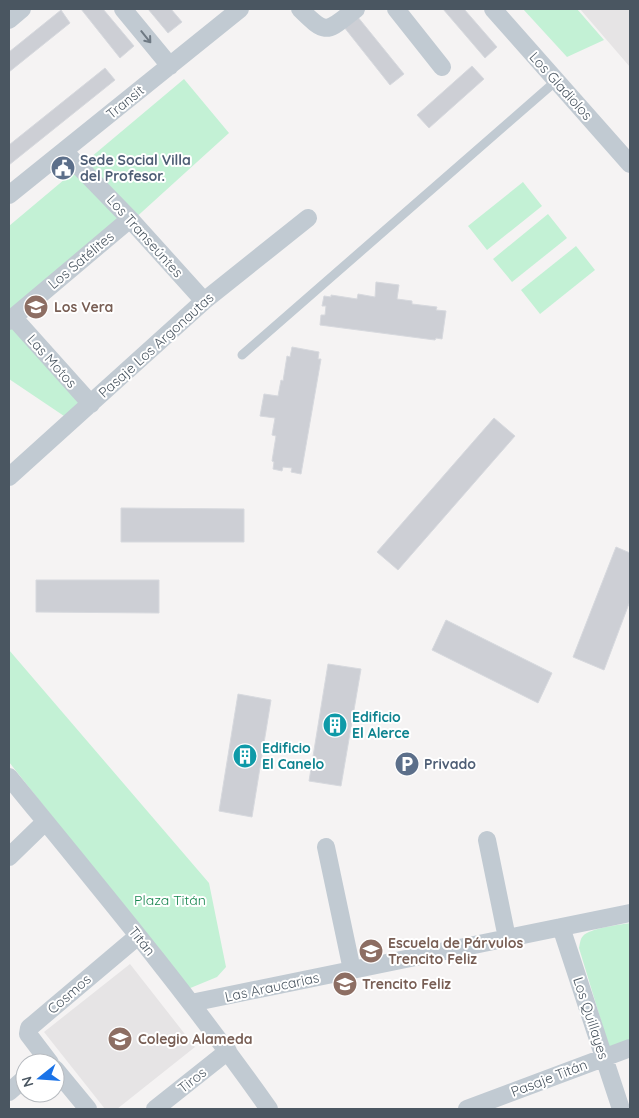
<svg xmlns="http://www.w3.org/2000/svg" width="639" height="1118" font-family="Quicksand,sans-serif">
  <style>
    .education { fill: #e6e4e5 }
    .green { fill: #c3f1d5 }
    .building { fill: #cdcfd5; stroke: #d7d9de }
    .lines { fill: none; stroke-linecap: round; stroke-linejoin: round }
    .service { stroke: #c1cad2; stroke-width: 9 }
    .minor { stroke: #c1cad2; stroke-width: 18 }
    .oneway { stroke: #6e7983 }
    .labels { text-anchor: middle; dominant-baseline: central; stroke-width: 4; stroke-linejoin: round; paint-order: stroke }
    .street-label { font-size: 14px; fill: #4a5661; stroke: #fff }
    .service-label { font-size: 14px; font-weight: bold; fill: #4e5e75; stroke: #fff; text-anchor: start }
    .education-label { font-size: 14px; font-weight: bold; fill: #785e54; stroke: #fff; text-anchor: start }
    .culture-label { font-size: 14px; font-weight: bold; fill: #0d838f; stroke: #fff; text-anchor: start }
    .park-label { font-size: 14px; fill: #17864f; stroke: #fff }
  </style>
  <rect width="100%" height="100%" fill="#f5f3f3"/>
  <path class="education" d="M580,9h50v58z
    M130,964l65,83 -78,62h-12l-61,-77z"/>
  <path class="green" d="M523,9h54l27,31 -37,17z
    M184,79l45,54 -205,186 69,75 -26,24 -58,-39v-153z
    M523,182l19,24 -55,44 -19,-24z
    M548,214l19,24 -55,44 -19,-23z
    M576,246l19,24 -55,44 -19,-24z
    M9,650l200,233 17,84 -9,10 -29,12 -179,-227z
    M630,923v117l-21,7 -30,-99c1,-4 1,-9 4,-12 7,-8 36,-11 47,-13z"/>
  <path class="building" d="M81,9h22l31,37 -14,12z
    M148,9h23l11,13 -14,11z
    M443,9h21l33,38 -12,11z
    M61,10l9,13 -61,49v-20z
    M357,16l47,58 -14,11 -46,-58z
    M472,66l12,13 -55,49 -12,-13z
    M105,68l10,12 -106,85v-20z
    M376,282l23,3 -2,14 15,2v3l25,3 -1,3 10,1 -4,28 -6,-1 -1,2 -115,-15 1,-10h4l1,-9h-4l2,-10 7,1v-2l26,4 1,-5 17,3z
    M292,347l27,5 -1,7h3l-20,115 -10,-2 1,-4 -9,-1 -1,4 -9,-2 1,-7 -2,-1 4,-25 -4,-1 3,-17 -15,-2 4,-22 14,2 3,-16 2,1 4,-25 3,1z
    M494,418l21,18 -117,134 -21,-18z
    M121,508l123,1v33h-123z
    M616,547l14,6v48l-26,69 -31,-13z
    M36,580h123v33l-123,-1z
    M446,620l106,53 -14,30 -106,-53z
    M328,664l33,5 -20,117 -32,-5z
    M238,694l33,6 -19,117 -33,-6z"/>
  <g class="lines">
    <path class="service" d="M242,355l314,-274"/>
    <path class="minor" d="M123,9l47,57
      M300,9c28,28 27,22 56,0
      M396,9l46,58
      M493,9l137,155
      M9,20l13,-11
      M64,151l66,68 74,82
      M9,195l231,-186
      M13,317l78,87
      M9,321l121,-102
      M9,477l195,-176 104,-83
      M9,777c89,109 179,217 260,332
      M487,840l20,98
      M326,847l26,123
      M9,857l36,-35
      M561,927l60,182
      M191,1003l439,-90
      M50,1063l-22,-29 1,-6 109,-92
      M55,1069l33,40
      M9,1092l16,-14
      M155,1109l73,-58
      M467,1109l163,-61"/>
  </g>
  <defs><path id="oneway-shaft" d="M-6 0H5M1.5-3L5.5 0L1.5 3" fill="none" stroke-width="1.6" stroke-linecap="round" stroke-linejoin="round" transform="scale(1.25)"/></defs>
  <use class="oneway" href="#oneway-shaft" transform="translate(146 37) rotate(51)"/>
  <defs>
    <symbol id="civic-disc" viewBox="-11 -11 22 22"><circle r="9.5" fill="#5c6f8a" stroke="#fff"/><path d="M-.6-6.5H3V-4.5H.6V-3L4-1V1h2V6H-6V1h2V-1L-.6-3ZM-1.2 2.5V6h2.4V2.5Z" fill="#fff"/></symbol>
    <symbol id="school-disc" viewBox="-11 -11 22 22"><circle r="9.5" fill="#8d6e63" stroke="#fff"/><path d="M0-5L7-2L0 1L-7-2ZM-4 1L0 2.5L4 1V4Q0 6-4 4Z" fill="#fff"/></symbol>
    <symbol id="building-disc" viewBox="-11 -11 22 22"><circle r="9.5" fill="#0f9aa8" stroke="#fff"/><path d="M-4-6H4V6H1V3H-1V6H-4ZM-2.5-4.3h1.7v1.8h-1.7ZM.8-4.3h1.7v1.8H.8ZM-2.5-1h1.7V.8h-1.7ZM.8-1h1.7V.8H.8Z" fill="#fff"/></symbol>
    <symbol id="parking-disc" viewBox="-11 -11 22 22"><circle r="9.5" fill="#5c6f8a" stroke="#fff"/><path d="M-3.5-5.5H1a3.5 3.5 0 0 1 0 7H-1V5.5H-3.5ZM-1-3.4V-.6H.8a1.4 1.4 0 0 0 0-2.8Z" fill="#fff"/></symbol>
  </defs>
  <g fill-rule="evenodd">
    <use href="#civic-disc" x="49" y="154" width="28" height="28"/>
    <use href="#school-disc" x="22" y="293" width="28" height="28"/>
    <use href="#building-disc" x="321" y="711" width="28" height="28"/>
    <use href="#building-disc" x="231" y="742" width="28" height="28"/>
    <use href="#parking-disc" x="393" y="750" width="28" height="28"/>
    <use href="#school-disc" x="357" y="937" width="28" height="28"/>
    <use href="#school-disc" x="331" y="970" width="28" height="28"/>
    <use href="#school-disc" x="106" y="1025" width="28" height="28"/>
  </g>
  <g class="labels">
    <g class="street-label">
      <text transform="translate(561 86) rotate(48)">Los Gladiolos</text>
      <text transform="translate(125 102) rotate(-39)">Transit</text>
      <text transform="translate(145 236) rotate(48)">Los Transeúntes</text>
      <text transform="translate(81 260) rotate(-40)">Los Satélites</text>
      <text transform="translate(156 345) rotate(-42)">Pasaje Los Argonautas</text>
      <text transform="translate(52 361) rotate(48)">Las Motos</text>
      <text transform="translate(142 941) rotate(51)">Titán</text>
      <text transform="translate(272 987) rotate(-12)">Las Araucarias</text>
      <text transform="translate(69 994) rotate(-41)">Cosmos</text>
      <text transform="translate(591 1018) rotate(72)">Los Quillayes</text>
      <text transform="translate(549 1078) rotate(-21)">Pasaje Titán</text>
      <text transform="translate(192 1080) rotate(-38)">Tiros</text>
    </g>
    <g class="service-label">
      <text x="80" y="160">Sede Social Villa<tspan x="80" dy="16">del Profesor.</tspan></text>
      <text x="424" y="764">Privado</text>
    </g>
    <g class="education-label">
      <text x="54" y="307">Los Vera</text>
      <text x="388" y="943">Escuela de Párvulos<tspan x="388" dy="16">Trencito Feliz</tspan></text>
      <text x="362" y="984">Trencito Feliz</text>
      <text x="138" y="1039">Colegio Alameda</text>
    </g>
    <g class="culture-label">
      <text x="352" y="717">Edificio<tspan x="352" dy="16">El Alerce</tspan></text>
      <text x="262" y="748">Edificio<tspan x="262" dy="16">El Canelo</tspan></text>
    </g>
    <g class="park-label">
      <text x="170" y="900">Plaza Titán</text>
    </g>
  </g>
  <rect width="639" height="1118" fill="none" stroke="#4a5661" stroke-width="20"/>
  <g transform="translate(40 1078) rotate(253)"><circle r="24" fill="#ffffff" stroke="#b7bbc0"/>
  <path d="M0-4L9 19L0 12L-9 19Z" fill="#1a73e8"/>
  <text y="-8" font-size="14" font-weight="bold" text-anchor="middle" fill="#4a5661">N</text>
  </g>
</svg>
